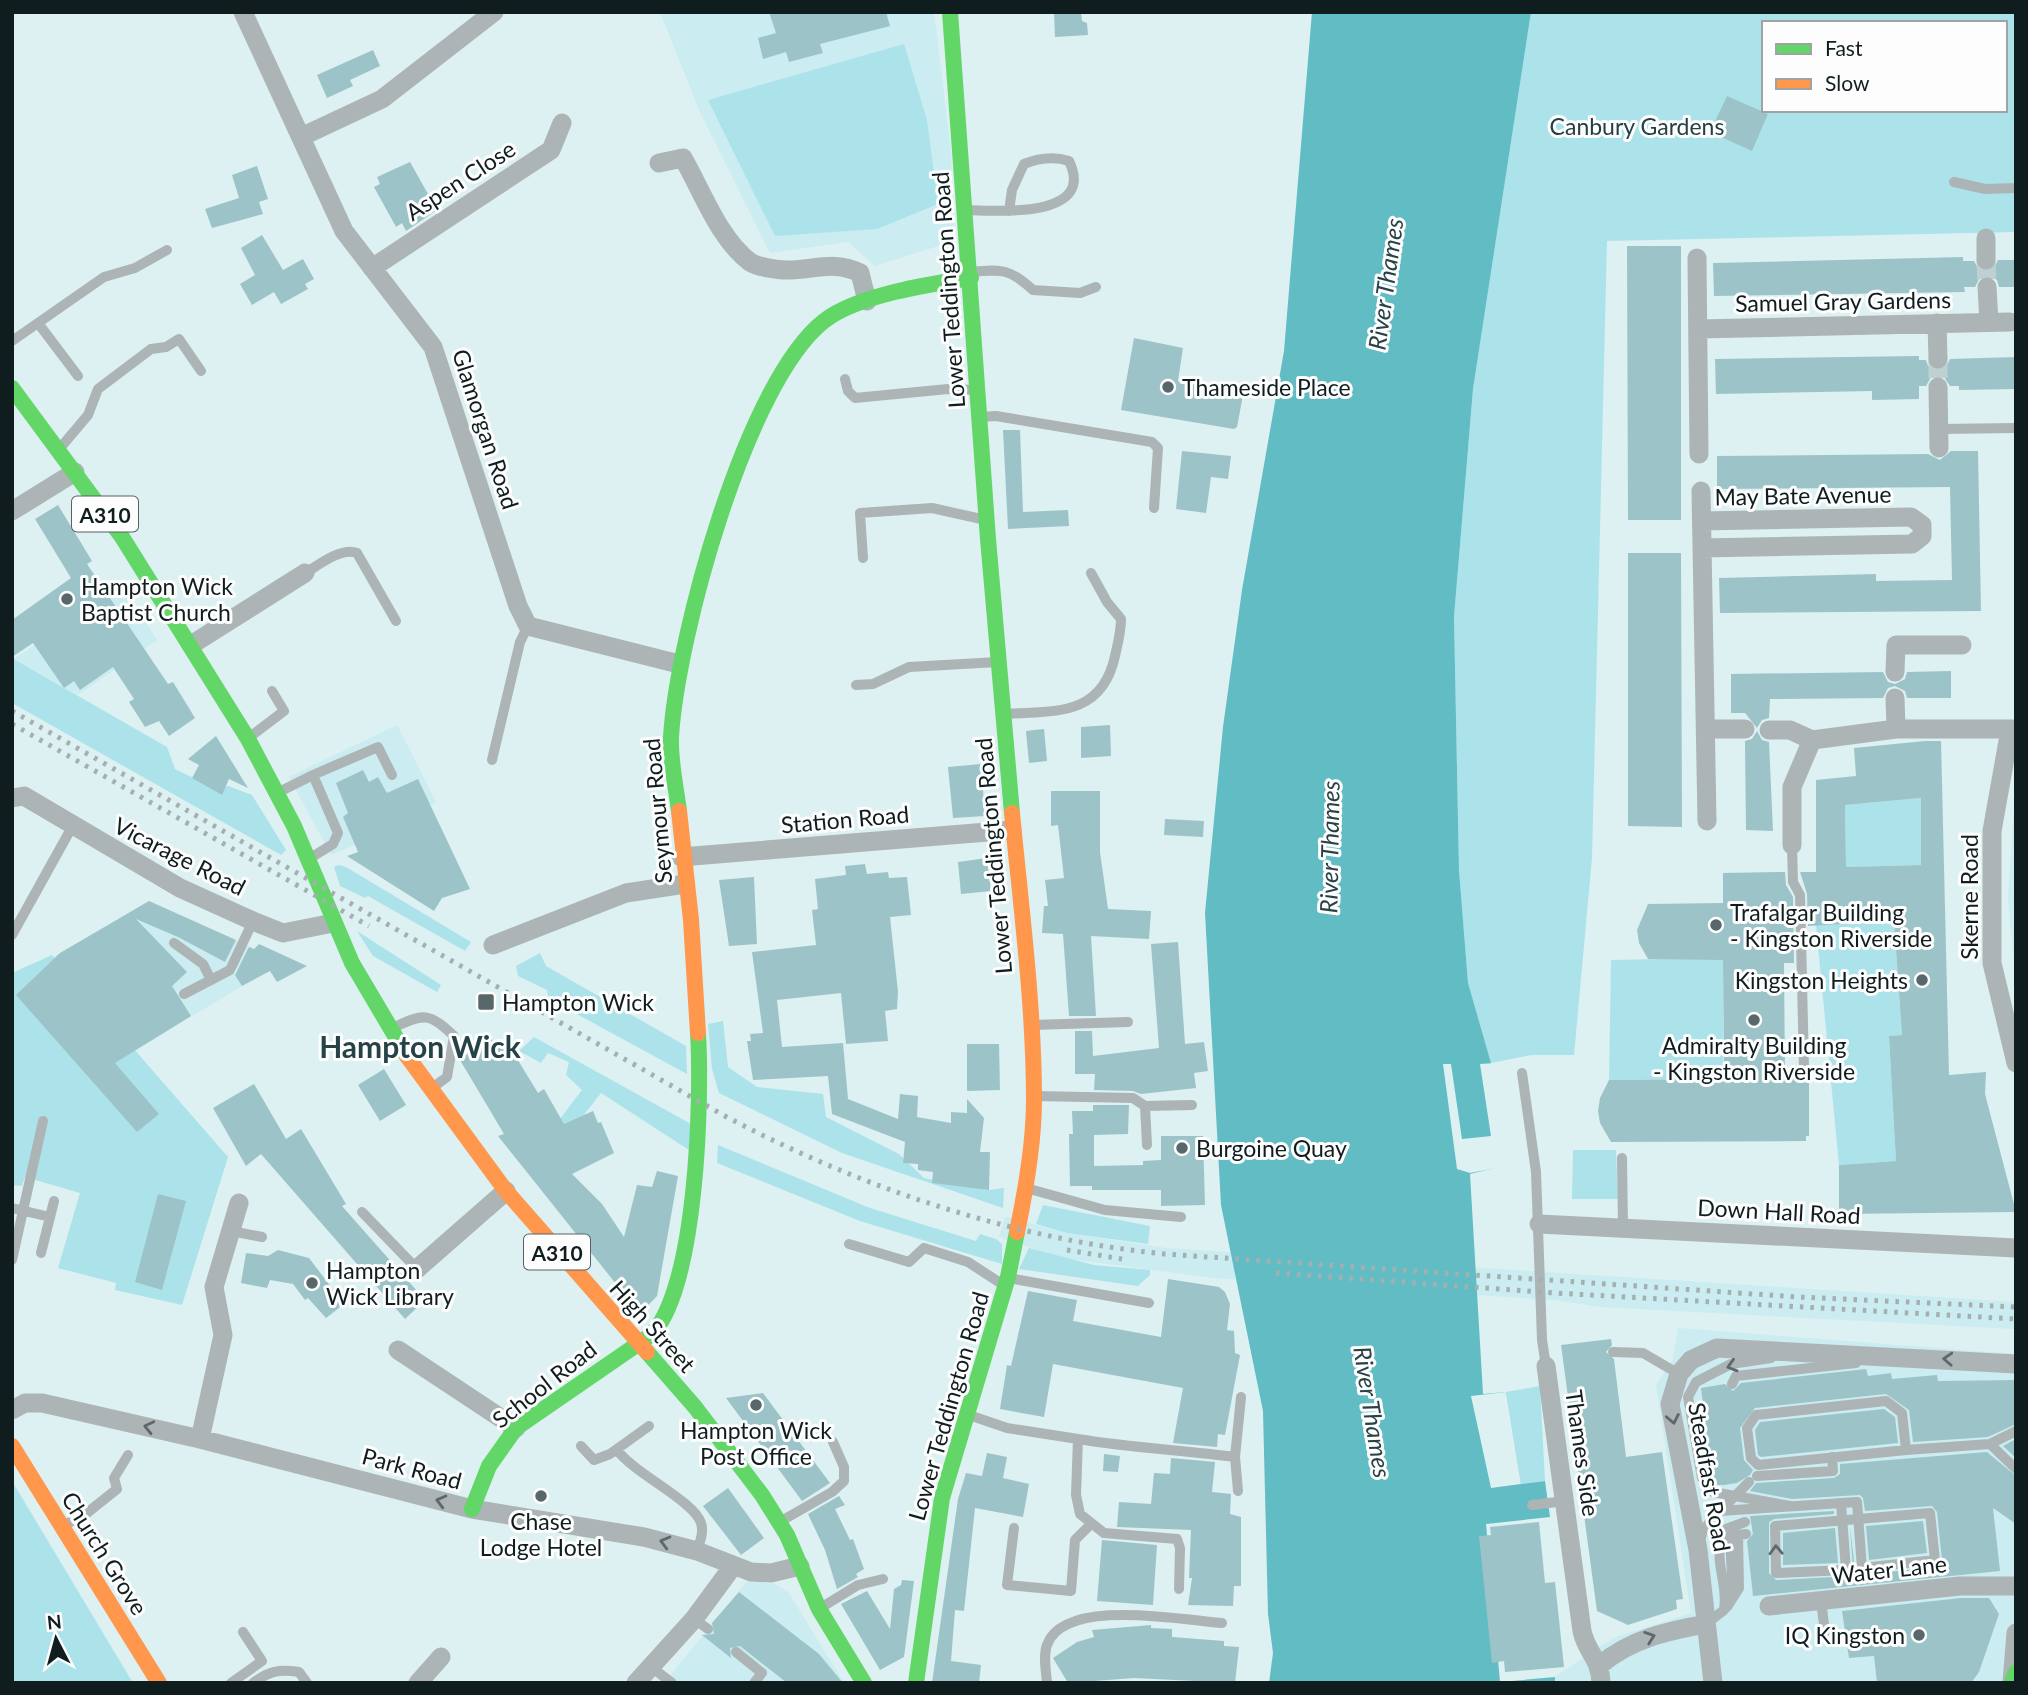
<svg xmlns="http://www.w3.org/2000/svg" width="2028" height="1695" font-family="Lato,sans-serif">
  <style>
    .built { fill: #cbecf0 }
    .green { fill: #ace3ea; fill-rule: evenodd }
    .water { fill: #61bcc4 }
    .pier { fill: #ddf0f2 }
    .building { fill: #9cc4c8; fill-rule: evenodd }
    .lines { fill: none; stroke-linecap: round; stroke-linejoin: round }
    .street-tunnel { stroke: #bed0d2; stroke-width: 19; stroke-dasharray: 19 10; stroke-linecap: butt }
    .lane { stroke: #acb4b6; stroke-width: 10 }
    .street { stroke: #acb4b6; stroke-width: 19 }
    .fast { stroke: #63d668; stroke-width: 16 }
    .slow { stroke: #ff974d; stroke-width: 16 }
    .rail { stroke: #a4afb0; stroke-width: 5; stroke-dasharray: 3.5 7; stroke-linecap: butt }
    .lane-bridge { stroke: #acb4b6; stroke-width: 10 }
    .oneway { stroke: #5e686a }
    .poi-dot { fill: #586769; stroke: #fdfdfd; stroke-width: 2.5 }
    .labels { text-anchor: middle; dominant-baseline: central; stroke-width: 6; stroke-linejoin: round; paint-order: stroke }
    .shield { fill: #fdfdfd; stroke: #576062; stroke-width: 2 }
    .shield-label { font-size: 21px; font-weight: bold; fill: #101d1f }
    .park-label { font-size: 23px; fill: #253f42; stroke: #fdfdfd }
    .street-label { font-size: 23px; fill: #101d1f; stroke: #fdfdfd }
    .poi-label { font-size: 23px; fill: #101d1f; stroke: #fdfdfd; text-anchor: start }
    .water-label { font-size: 24px; font-style: italic; fill: #284144; stroke: #fdfdfd }
    .district-label { font-size: 30px; font-weight: bold; fill: #254347; stroke: #fdfdfd }
  </style>
  <rect width="100%" height="100%" fill="#ddf0f2"/>
  <path class="built" d="M660,12h274l17,140 3,89 -79,25 -27,-24 -78,11 -71,-143z
    M122,585l35,55 -79,55 -64,-36z
    M397,725l39,77 -28,13 2,6 -79,34 -42,-78z
    M2016,778v194l-1,1 -7,-75z
    M149,901l105,48 -20,23 8,14 -106,64 -82,-93z
    M1005,1217l62,16 99,15 850,54v27l-415,-22 -46,-7 -341,-22 -152,-20 -63,-21z
    M1678,1328l338,26v329h-461v-6l58,-39 78,-25 -35,-228 17,-26z
    M747,1581l28,3 14,9 55,90h-168l-7,-6z"/>
  <path class="green" d="M1531,12h485v220l-409,9 -15,617 -18,197h-43l-40,8 -23,-79 -9,-114 -5,-253 19,-228zM1764,23h241v87h-241z
    M904,44l23,76 11,84 -61,25 -102,7 -67,-136z
    M12,658l155,89 8,22 43,21 10,-4 24,9 34,55 -5,5 -269,-152z
    M1921,798v67l-75,2 -1,-62z
    M339,865l7,2 125,75 -6,9 -97,-55 -3,2 -25,-12 -6,-19z
    M1894,921l8,114 -13,1 7,125 -57,4 -23,-240z
    M357,931l84,54 -4,7 -64,-36z
    M540,953l6,13 140,80 1,28 -138,-75 -2,-9 -29,-14 -2,-10z
    M52,955l176,202 -46,148 -67,-15 1,-7 -58,-15 22,-75 -55,-16 -3,9 -10,-1v-212z
    M1714,958l18,2 -9,11v108l-114,1 2,-120z
    M723,1021l5,46 29,20 66,7 3,23 73,37 25,24 65,12 15,-2 -1,20 -161,-55 -123,-60 -7,-24 -4,-45z
    M534,1037l157,87 -2,26 -88,-57 -32,41 -13,-10 26,-34 -16,-15 3,-13 -21,-9 -7,10 -22,-12z
    M718,1145l152,63 106,33 4,-7 16,5 6,5v20l-142,-43 -143,-58z
    M1573,1150h43l2,49h-46z
    M1043,1205l107,21 -2,18 -81,-11 -31,-9z
    M1029,1248l65,17 56,5v5l-12,11 -119,-17z
    M1540,1386l5,95 -24,3 -15,-92z
    M12,1481l121,202h-121z"/>
  <path class="water" d="M1312,12h219l-58,377 -19,228 5,253 9,113 23,80 8,104 -29,7 13,220 23,-2 15,92 24,-3 5,36 -64,7 14,158 55,-5v6h-286l4,-30 -5,-39 -5,-203 -42,-206 -16,-292 18,-186 19,-137 42,-239z"/>
  <path class="pier" d="M1495,1063l13,94 -5,10 -33,6 -13,-4 -14,-105h8l11,75 29,-3 -11,-72z
    M1506,1392l15,92 -30,4 -20,-92z"/>
  <path class="building" d="M769,12h117l4,14 -70,18 3,9 -34,9 -3,-10 -23,7 -5,-21 18,-5z
    M1054,12h27l1,9 5,2 1,12 -33,2z
    M373,50l7,16 -30,14 3,6 -26,12 -10,-23z
    M1727,96l41,18 -16,37 -42,-19z
    M410,162l27,48 -31,21 -4,-8 -6,4 -22,-40 6,-3 -3,-7z
    M257,166l11,33 -9,3 4,12 -51,14 -7,-19 34,-11 -7,-23z
    M262,235l21,35 20,-11 11,20 -9,5 3,5 -27,15 -7,-12 -22,13 -12,-21 15,-9 -14,-27z
    M1627,246h54v274h-53z
    M1963,257v4h11l5,9 6,2 8,-2 5,-10h18v27h-17l-2,-7 -10,-5 -7,2 -5,10h-11l1,5 -251,4 -1,-33z
    M1134,338l49,10 -5,33 65,14 -6,32 -3,2 -113,-19z
    M1919,356v4h7l2,6 10,5 7,-2 5,-10 66,-2v32l-57,1v-4h-9l-6,-9 -7,-2 -6,2 -5,9h-7v13l-47,1v-9l-156,3 -1,-35z
    M1003,430h17l3,82 45,-2 1,16 -61,3z
    M1182,451l49,5 -3,23 -17,-2 -5,36 -30,-4z
    M1951,451h27l3,160 -261,2 -1,-35 157,-4v7l76,-1 -2,-93 -233,2v-33l211,-2 12,6z
    M58,505l34,56 -5,3 81,120 5,-2 22,36 -26,18 -10,-15 -14,6 -16,-25 5,-3 -21,-32 -33,23 -6,-9 -10,7 -31,-45 -21,14v-37l59,-42 -36,-59z
    M1628,553h53l1,274 -54,-1z
    M1951,671v27h-44l-2,-7 -10,-5 -7,2 -5,10 -113,1 -1,19 -7,2 -5,8 -12,-15h-14v-39l152,-2 5,10 7,2 10,-5 2,-7z
    M1110,725l1,31 -30,2v-31z
    M1044,729l3,32 -18,2 -3,-32z
    M1757,731l5,9 7,2 4,89 -27,-1 -1,-89 7,-2z
    M216,736l32,52 -19,-9 -7,16 -30,-17 7,-13 -11,-6z
    M1925,741h16l8,334 37,-3 -1,22 31,118 -177,2v-49l57,-4 -7,-125 13,-1 -8,-114 -86,5 -1,-32 -7,-22h16v-92l40,-4 -2,-28zM1921,798v67l-75,2 -1,-62z
    M981,764l4,52 -32,2 -5,-51z
    M363,770l6,12 9,-5 9,16 31,-14 52,110 -28,9 -8,13 -87,-55 11,-4 -15,-35 5,-4 -12,-30z
    M1051,791h49v61l8,57 43,2 -2,28 -58,-3 5,80h-27l-6,-82 -21,-1 2,-27h4l-3,-26 19,-2 -6,-53 -7,1z
    M1165,819l39,2 -1,16 -39,-2z
    M987,858l4,33 -30,3 -3,-32z
    M865,864l2,10 21,-2 1,6 18,-1 4,38 -21,2 8,75 -1,17 -12,2 3,30 -42,3 -5,-51 -64,7 5,47 61,-4 5,56 50,20 2,-25 18,2 -1,21 34,6v-11l16,1v-14l17,19 -4,34h10l-1,38 -57,-7 1,-11 -15,-2v-6l-15,-1 2,-21 -73,-28 -4,-38 -75,4 -6,-39h4l-1,-7 13,-1 -11,-81 64,-7 -4,-35 6,-1 -3,-30 31,-4 -1,-9z
    M1785,872l1,13 7,12 1,66h-10l1,116 24,-1v58h-3v5l-195,1 -11,-19 -2,-12 2,-13 9,-18 115,-1 -1,-119 -75,-1 -9,-16 -2,-13 11,-26 75,-1v-30z
    M754,877l3,67 -28,2 -10,-66z
    M149,901l87,39 -11,22 -47,-25 -42,-18 51,53 -15,14 19,30 -76,47 44,51 -22,18 -121,-137 44,-42z
    M1178,942l7,102 19,-2 4,29 -14,2 2,15 -55,6 -8,-3 -39,-1 1,-16h-20v-43h17l1,25 66,-8 -8,-104z
    M259,944l48,22 -30,16 -7,-11 -28,15 -7,-11 14,-28 5,2z
    M489,1035l6,10 10,-6 33,54 6,-4 20,35 29,-13 5,12 3,-1 13,31 -42,21 30,30 22,33 13,-52 15,2 5,-16 21,5 -21,120 -17,18 -142,-178 6,-2 -44,-74z
    M967,1044h32l1,46 -33,1z
    M384,1069l22,36 -26,16 -22,-36z
    M254,1084l32,55 15,-10 45,75 -4,2 83,94 -20,19 -144,-165 -15,12 -33,-58z
    M1093,1105h36l-1,29 -34,1v31l49,-1v-4l18,-1v-24h42l2,69 -44,1v-16h-69v-4h-22l-1,-52h4l-1,-23h21z
    M158,1194l28,7 -24,89 -27,-8z
    M278,1250l31,8 35,46 -18,14 -18,-20 -3,2 -12,-16 -23,-4 -3,8 -26,-5 5,-30 22,3z
    M1168,1279l51,8 6,5 5,12 -3,26 7,1 1,22 5,2 -15,80 -7,-1 -1,13 -44,-4 10,-55 -130,-24 -9,53 -44,-8 7,-44 4,1 17,-75 49,9 -4,21 88,16z
    M1611,1339l1,6 -6,7 8,7 12,98 36,-5 21,147 -7,1 1,9 -49,16 -31,-14 -36,-266z
    M1866,1369l2,7 23,-3 1,6 45,-4 1,6 78,-1v44l-28,13 -75,5 -4,-32 -23,-16 -131,14 -15,20 4,32 9,10 -3,5 -13,8 -13,2h-7l-5,-6 -11,-91 24,-4 8,7 8,-8z
    M763,1393l67,90 -28,18 -76,-103z
    M1884,1409l11,8 3,26 -137,14 -3,-2 -3,-25 5,-8z
    M2016,1439v19l-13,-12z
    M1987,1452l29,24v48l-23,-16 7,63 -247,25 -6,-55 6,-7 -3,-18 84,-5v3l-60,5 -5,3v51l7,7 75,-4 2,-7 -3,-42 5,42 5,6 76,-8 6,-7 -5,-48 -5,-6 -67,5 -2,-13 -3,-3 -68,4 -42,-8 6,-8 78,-5 6,-4v-10z
    M987,1453l20,4 -4,21 26,6 -6,33 -48,-9 -11,103 -9,-1 -4,51 30,4 -2,18h-47l26,-184 8,-26 16,3z
    M1104,1454l16,2 -2,16 -15,-1z
    M1171,1458l44,4 -3,30 19,2 -1,20 11,3v69h-7l-1,20 -45,-1 4,-27h-3l2,-48 -74,-3 2,-25 32,2 3,-31 16,1z
    M728,1488l36,50 -23,17 -38,-49z
    M839,1496l6,9 -10,4 15,31 3,-1 11,30 -8,5 2,3 -21,12 -12,-39 -17,-36z
    M1923,1521l4,32 -58,7 -3,-34z
    M1539,1522l6,61 10,-1 9,85 -59,5 -1,-11 -12,2 -13,-127 12,-1 -1,-8z
    M1835,1528l3,35 -55,2v-32z
    M1102,1540l55,5 -4,60 -56,-4z
    M902,1580l12,1 -10,76 -24,13 -39,-66 26,-13 23,38 4,-40 7,-4z
    M739,1592l80,62 24,29h-56l-47,-37 -10,2 1,10 -29,-23 12,-1 -2,-11z
    M1961,1598h28l10,16 -20,58 -8,11h-94l-3,-27 -25,2 -7,-47z
    M1151,1625v3l21,1v8l52,4v5l15,1 -4,36 -101,-5 -66,5 -15,-25 24,-16 17,-5 -2,-7z"/>
  <g class="lines">
    <path class="street-tunnel" d="M1986,260l1,27
      M1938,359v28"/>
    <path class="lane" d="M1954,182l31,7 31,-1
      M966,210c31,1 131,9 103,-49 -16,-5 -30,-3 -45,3l-12,26 -3,21
      M971,272c32,-3 39,-3 62,18l47,3 16,-6
      M38,323l40,53
      M12,341l92,-64 31,-9 32,-18
      M845,379l3,12 7,7 93,-9 29,1
      M980,417l16,-1 156,26 6,6 -4,60
      M1940,429l76,-1
      M61,447l27,-32 10,-26 53,-40 15,-2 13,-8 22,32
      M863,558l-3,-45 72,-5 54,12
      M305,573c14,-8 36,-26 52,-20l39,68
      M856,685l17,-1 36,-17 89,-5
      M1003,714c51,-3 99,3 112,-58 3,-13 6,-24 6,-37l-14,-17 -16,-29
      M251,736l33,-25 -12,-20
      M492,760l28,-118 8,-16
      M279,792l34,-17
      M1792,845l1,37 7,13 4,173
      M312,857l21,-13 5,-11 -25,-58 65,-28 14,28
      M12,935l60,-108
      M174,943l29,21 8,16
      M184,994l46,-24 23,-49
      M1032,1025l96,-3
      M395,1027c30,-15 35,-13 59,9l-7,41 -15,11
      M1522,1073l14,99 6,168 4,26
      M1034,1096l99,2 12,8 47,-1
      M1145,1106l2,39
      M1622,1158l1,70
      M1026,1188l79,22 76,7
      M12,1208l38,9
      M362,1212l55,57
      M231,1231l31,6
      M849,1244l60,18 15,-14 44,14 37,24
      M41,1253l13,-52
      M12,1260l31,-139
      M1008,1278l141,25
      M1613,1352l30,1 36,21
      M1732,1384l4,-8 120,-13
      M1886,1401l16,12 4,37 -148,15 -7,-7 -4,-30 9,-13z
      M969,1415l38,13 71,11 -2,56 4,19 24,19 73,6 3,9 -1,41
      M1078,1439c54,9 104,11 157,18l3,34
      M1990,1444l26,25
      M581,1446l13,14 16,-6 39,-28
      M617,1450c18,24 77,51 84,73 3,9 -1,19 -4,28
      M1906,1450l84,-6 26,-13
      M1235,1457l6,-60
      M1757,1476l76,-5 -1,-14
      M1713,1492l-11,-14 -14,-81 8,-15 35,-18 40,-6
      M1532,1505l33,-4
      M1720,1511l29,-29
      M783,1520l49,-28 12,-11v-14l-11,-25
      M63,1526l24,-13 30,-24 -3,-11 14,-23
      M1014,1528l-7,57 64,6 4,-51 15,-15
      M1700,1541l3,-11 17,-19 137,-9
      M1846,1570l-70,3 -1,-47 155,-13 5,47 -73,8
      M1733,1597l-3,-60 8,-2
      M1821,1601l4,31
      M822,1607l36,-22 25,-6
      M1727,1607l12,-19 -1,-53 8,-1
      M694,1619l14,10
      M1706,1624l18,-14c5,-31 -14,-50 2,-81l19,-7
      M736,1652l26,21 -8,10
      M650,1666l22,17
      M231,1683l31,-22 -19,-29
      M253,1683c16,-12 26,-14 46,-11l8,11
      M1047,1683c-1,-12 -4,-27 0,-38 17,-48 135,-25 175,-22"/>
    <path class="street" d="M243,12l101,219 89,116 85,259 10,20 151,38
      M301,137l81,-38 112,-87
      M659,163l24,-5c19,33 36,81 67,104 7,5 28,8 37,8 27,0 48,-10 73,3l7,28
      M1986,238v22
      M1697,258l2,196
      M372,268l179,-118 11,-27
      M1987,287l2,35
      M1937,323l1,36
      M1698,329l312,-7
      M1938,387l1,61
      M1701,491l6,330
      M12,511l63,-39
      M1702,521l209,-4 11,8v11l-10,8 -210,4
      M191,645l114,-72
      M1895,672l1,-27h66
      M1895,698l1,31
      M1706,729h39
      M1769,730h21l22,10
      M2010,730l-18,101v132l24,100
      M12,798l12,-2 156,92 73,33 30,12 50,-10
      M1792,845v-58l20,-47 84,-11h120
      M681,857l331,-27
      M493,945l133,-52 59,-9
      M1539,1224l477,24
      M417,1269l89,-78
      M398,1350l118,78
      M1546,1366l36,265c5,23 18,26 19,52
      M12,1410l13,-7h17l158,36 272,70 172,28 53,14 54,21 20,1 29,-7
      M200,1439l23,-104 -9,-48 25,-84
      M1769,1606l191,-20h56
      M1600,1665c31,-26 67,-34 106,-41
      M2012,1682l4,-49
      M418,1683l23,-26
      M636,1683l58,-64 39,-53
      M1713,1683l-15,-133 -28,-146 9,-30 12,-14 26,-12 299,16"/>
    <path class="fast" d="M950,12l38,527 24,274
      M12,388l110,149 126,202 46,87 58,137 55,93
      M679,811c-3,-24 -9,-50 -8,-74 6,-99 75,-355 153,-416 33,-26 106,-37 147,-43
      M647,1352l48,55 67,88 25,40 32,74 45,74
      M472,1509l17,-43 27,-38 135,-93c46,-46 51,-236 47,-302
      M916,1683l26,-185 66,-221 9,-45
      M2012,1683l4,-11"/>
    <path class="slow" d="M679,811l12,109 7,113
      M1012,813c9,95 22,192 22,287 0,44 -8,89 -17,132
      M407,1056l99,135 141,161
      M12,1446l147,237"/>
    <path class="rail" d="M12,711l711,404c136,72 288,124 442,139l633,43 218,10
      M12,724l357,202
      M1067,1250l55,9
      M1276,1273l279,20 461,26"/>
    <path class="lane-bridge" d="M1713,1492l77,14
      M1857,1502l5,66
      M1841,1503l5,67"/>
  </g>
  <defs><path id="oneway-chevron" d="M-2-3.5L2.5 0L-2 3.5" fill="none" stroke-width="1.6" stroke-linecap="round" stroke-linejoin="round" transform="scale(1.75)"/></defs>
  <g class="oneway">
    <use href="#oneway-chevron" transform="translate(1948 1359) rotate(-177)"/>
    <use href="#oneway-chevron" transform="translate(1732 1366) rotate(163)"/>
    <use href="#oneway-chevron" transform="translate(1673 1419) rotate(79)"/>
    <use href="#oneway-chevron" transform="translate(149 1427) rotate(-167)"/>
    <use href="#oneway-chevron" transform="translate(441 1501) rotate(-165)"/>
    <use href="#oneway-chevron" transform="translate(665 1542) rotate(-165)"/>
    <use href="#oneway-chevron" transform="translate(1776 1550) rotate(-92)"/>
    <use href="#oneway-chevron" transform="translate(1650 1637) rotate(-19)"/>
  </g>
  <g class="poi-dot">
    <circle cx="1168" cy="387" r="7"/>
    <circle cx="67" cy="599" r="7"/>
    <circle cx="1716" cy="925" r="7"/>
    <circle cx="1922" cy="980" r="7"/>
    <rect x="477" y="993" width="18" height="18" rx="3.5"/>
    <circle cx="1754" cy="1020" r="7"/>
    <circle cx="1182" cy="1148" r="7"/>
    <circle cx="312" cy="1283" r="7"/>
    <circle cx="756" cy="1405" r="7"/>
    <circle cx="541" cy="1496" r="7"/>
    <circle cx="1919" cy="1635" r="7"/>
  </g>
  <g class="labels">
    <g class="shield">
      <rect x="72" y="496.5" width="66" height="35" rx="5"/>
      <rect x="524" y="1234.5" width="66" height="35" rx="5"/>
    </g>
    <g class="shield-label">
      <text x="105" y="514">A310</text>
      <text x="557" y="1252">A310</text>
    </g>
    <g class="park-label">
      <text x="1637" y="126">Canbury Gardens</text>
    </g>
    <g class="street-label">
      <text transform="translate(460 180) rotate(-33)">Aspen Close</text>
      <text transform="translate(948 290) rotate(-94)">Lower Teddington Road</text>
      <text transform="translate(1843 301) rotate(-1)">Samuel Gray Gardens</text>
      <text transform="translate(486 429) rotate(72)">Glamorgan Road</text>
      <text transform="translate(1803 495) rotate(-1)">May Bate Avenue</text>
      <text transform="translate(657 811) rotate(-95)">Seymour Road</text>
      <text transform="translate(845 819) rotate(-5)">Station Road</text>
      <text transform="translate(180 856) rotate(27)">Vicarage Road</text>
      <text transform="translate(993 856) rotate(-95)">Lower Teddington Road</text>
      <text transform="translate(1969 897) rotate(-90)">Skerne Road</text>
      <text transform="translate(1779 1211) rotate(3)">Down Hall Road</text>
      <text transform="translate(653 1326) rotate(48)">High Street</text>
      <text transform="translate(544 1384) rotate(-38)">School Road</text>
      <text transform="translate(948 1406) rotate(-74)">Lower Teddington Road</text>
      <text transform="translate(1583 1453) rotate(82)">Thames Side</text>
      <text transform="translate(412 1468) rotate(15)">Park Road</text>
      <text transform="translate(1710 1477) rotate(80)">Steadfast Road</text>
      <text transform="translate(105 1553) rotate(58)">Church Grove</text>
      <text transform="translate(1889 1569) rotate(-6)">Water Lane</text>
    </g>
    <g class="poi-label">
      <text x="1182" y="387">Thameside Place</text>
      <text x="81" y="586">Hampton Wick<tspan x="81" dy="26">Baptist Church</tspan></text>
      <text x="1730" y="912">Trafalgar Building<tspan x="1730" dy="26">- Kingston Riverside</tspan></text>
      <text x="1908" y="980" text-anchor="end">Kingston Heights</text>
      <text x="502" y="1002">Hampton Wick</text>
      <text x="1754" y="1045" text-anchor="middle">Admiralty Building<tspan x="1754" dy="26">- Kingston Riverside</tspan></text>
      <text x="1196" y="1148">Burgoine Quay</text>
      <text x="326" y="1270">Hampton<tspan x="326" dy="26">Wick Library</tspan></text>
      <text x="756" y="1430" text-anchor="middle">Hampton Wick<tspan x="756" dy="26">Post Office</tspan></text>
      <text x="541" y="1521" text-anchor="middle">Chase<tspan x="541" dy="26">Lodge Hotel</tspan></text>
      <text x="1905" y="1635" text-anchor="end">IQ Kingston</text>
    </g>
    <g class="water-label">
      <text transform="translate(1385 284) rotate(-82)">River Thames</text>
      <text transform="translate(1329 847) rotate(-89)">River Thames</text>
      <text transform="translate(1373 1412) rotate(81)">River Thames</text>
    </g>
    <g class="district-label">
      <text x="420" y="1046">Hampton Wick</text>
    </g>
  </g>
  <rect width="2028" height="1695" fill="none" stroke="#101d1f" stroke-width="28"/>
  <rect x="1762" y="21" width="245" height="91" fill="#fdfdfd" stroke="#9ea3a4" stroke-width="2"/>
  <rect x="1776" y="44" width="35" height="10" fill="#63d668" stroke="#9ea3a4" stroke-width="2"/>
  <text x="1825" y="56" font-size="21" fill="#101d1f">Fast</text>
  <rect x="1776" y="79" width="35" height="10" fill="#ff974d" stroke="#9ea3a4" stroke-width="2"/>
  <text x="1825" y="91" font-size="21" fill="#101d1f">Slow</text>
  <g transform="translate(56 1639) rotate(354)" stroke="#fdfdfd" stroke-width="5" paint-order="stroke">
  <path d="M0-5L12 26L0 18L-12 26Z" fill="#101d1f"/>
  <text y="-10" font-size="19" font-weight="bold" text-anchor="middle" fill="#101d1f">N</text>
  </g>
</svg>
